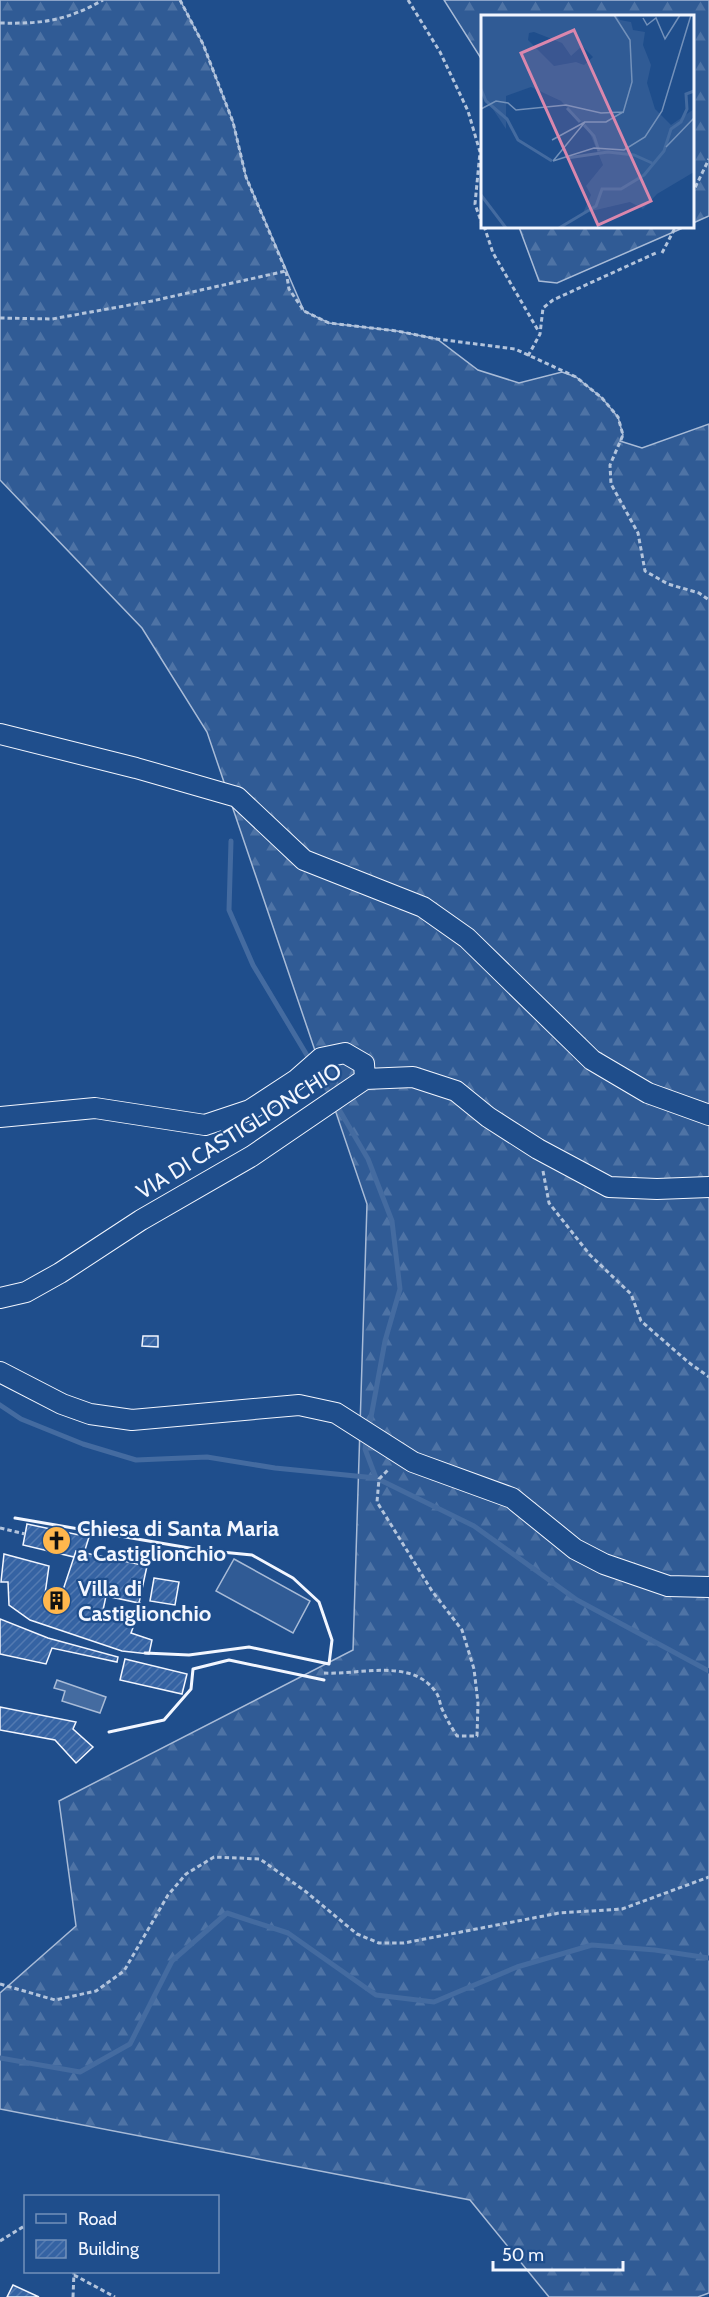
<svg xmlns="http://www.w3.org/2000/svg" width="709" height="2297" font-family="Cabin,sans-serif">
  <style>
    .built { fill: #305b95; stroke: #a8bbd7; stroke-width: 1.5 }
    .forest { fill: url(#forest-firs); stroke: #a8bbd7; stroke-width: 1.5 }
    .water { fill: #446ba0; stroke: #a8bbd7; stroke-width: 1.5 }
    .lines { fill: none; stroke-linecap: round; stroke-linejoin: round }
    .stream { stroke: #446ba0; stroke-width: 5 }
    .building { fill: url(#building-hatch); stroke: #f2f6ff; stroke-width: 1.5 }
    .minor-casing { stroke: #f2f6ff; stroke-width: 22 }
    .path { stroke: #b3c4dc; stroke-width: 3; stroke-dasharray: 4.5 3; stroke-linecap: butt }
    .minor { stroke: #1f4e8c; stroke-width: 20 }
    .wall { stroke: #f2f6ff; stroke-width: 3 }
    .labels { text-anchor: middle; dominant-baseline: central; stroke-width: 4.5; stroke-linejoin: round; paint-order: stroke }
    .street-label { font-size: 22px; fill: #f2f6ff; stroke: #1f4e8c }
    .poi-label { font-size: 22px; font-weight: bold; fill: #f2f6ff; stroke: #1f4e8c; text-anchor: start }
    .inset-river { fill: none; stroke: #446ba0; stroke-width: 3 }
    .inset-road { fill: none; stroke: #7391ba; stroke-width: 1.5 }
    .view { fill: #da87ad; fill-opacity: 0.15; stroke: #da87ad; stroke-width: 3 }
    .inset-edge { fill: none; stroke: #f2f6ff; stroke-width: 3 }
  </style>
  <defs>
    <pattern id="forest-firs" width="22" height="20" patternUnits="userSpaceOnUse" patternTransform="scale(1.5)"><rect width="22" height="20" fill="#305b95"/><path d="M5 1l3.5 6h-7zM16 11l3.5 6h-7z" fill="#4e73a5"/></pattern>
    <pattern id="building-hatch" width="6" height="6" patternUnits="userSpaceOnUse" patternTransform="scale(1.5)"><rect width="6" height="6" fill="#3563a3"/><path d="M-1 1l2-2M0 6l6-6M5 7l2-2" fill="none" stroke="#537ab1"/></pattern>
  </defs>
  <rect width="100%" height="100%" fill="#1f4e8c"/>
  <path class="built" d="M234,1559l76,42 -17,32 -77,-42z"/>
  <path class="forest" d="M0,0h180l23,44 30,78 13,55 58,134 25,12 68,8 40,8 41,31 41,13 43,-11 14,5 26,21 16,19 5,18 -3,6 22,7 67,-24v1869l-11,4h-149l-79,-97 -470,-91v-116l76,-67 -17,-125 294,-151 14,-446 -160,-472 -65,-104 -142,-148z
    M444,0h265v216l-16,7 -1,-207h-210v44z
    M519,227v-1l166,1 -128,56 -18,-2z"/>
  <path class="water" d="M57,1680l49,17 -6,16 -38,-12 3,-10 -11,-3z"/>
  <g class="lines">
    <path class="stream" d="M231,841l-2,69 24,55 58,97
      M316,1070l52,89 24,62 8,68 -15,52 -16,87
      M0,1405l21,14 62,25 53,16 71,-3 68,11 101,10 98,48 103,74 132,71
      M367,1437l-2,12 11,29
      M0,2058l80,14 50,-28 42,-83 55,-48 61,20 88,62 58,7 83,-35 75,-22 63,5 54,8"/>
  </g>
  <path class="building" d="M143,1336h15v11l-16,-1z
    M27,1524l62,13 -5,16 -8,-2 -2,6 -51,-12z
    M76,1551l71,15 -8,37 -33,-7 -4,19 33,7 -4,11 21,7 -3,14 -27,-3 -92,-31 -21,-15 -1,-23h-7l3,-28 45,12 -4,28 15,5z
    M154,1578l25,4 -4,23 -25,-4z
    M0,1619l48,19 70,19 -1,5 -65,-14 -6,16 -46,-10z
    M125,1659l62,15 -5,20 -62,-14z
    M0,1707l76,15 -3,7 20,18 -17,16 -21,-23 -55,-10z
    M13,2285l26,12h-32z"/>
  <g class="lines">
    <defs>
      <path id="minor" d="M0,734l136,34 101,29 67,63 119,47 44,31 125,122 56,33 61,22
        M0,1117l95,-9 110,17 45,-15 46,-30 25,-22 24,-5 19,11 1,15
        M0,1298l26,-6 34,-19 81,-53 111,-64 113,-77 48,-2 43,14 32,26 50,32 71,38 48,2 52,-2
        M0,1372l62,32 28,10 42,6 167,-15 37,8 77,49 99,36 63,51 29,15 64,22 41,1"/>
    </defs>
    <use href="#minor" class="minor-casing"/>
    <path class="path" d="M180,0l23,44 30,78 13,55 40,94 3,18 15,22 25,12 68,8 40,8 78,10 61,28 26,21 16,19 5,18 -13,30 1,19 27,49 7,38 23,13 31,9 10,7
      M408,0l32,52 28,59 12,41 -5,52 7,20
      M0,23c42,1 66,-2 103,-23
      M692,194l17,-35
      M484,226l9,27 46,79
      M662,253l14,-27
      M0,318l52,1 100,-18 134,-30
      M528,356l12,-22 3,-26 10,-8 105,-48
      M543,1171l6,32 41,52 41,39 10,27 47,41 21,15
      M0,1528l25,6
      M324,1673c36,2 90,-16 113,21 3,5 3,12 6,17 4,9 9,17 14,25h20l1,-33 -4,-34 -12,-39 -30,-39 -55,-89 2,-23 10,-10
      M0,1984l55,16 41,-9 28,-20 44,-76 18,-21 28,-17 46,2 45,32 52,43 22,9h25l155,-30 63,-4 87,-32
      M0,2241l26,-16
      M74,2275l41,22
      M73,2297l1,-25"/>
    <use href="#minor" class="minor"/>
    <path class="wall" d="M15,1518l186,32 51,5 41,23 26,24 13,38 -3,24 -80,-17 -60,8 -44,-2
      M135,1622l4,-19
      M109,1732l55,-12 27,-31 2,-20 36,-9 95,20"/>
  </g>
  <defs>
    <symbol id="church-disc" viewBox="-11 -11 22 22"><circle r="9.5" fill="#ffb74d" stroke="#1f4e8c"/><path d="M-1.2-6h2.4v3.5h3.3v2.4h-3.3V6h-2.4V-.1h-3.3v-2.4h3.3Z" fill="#111"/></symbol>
    <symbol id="building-disc" viewBox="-11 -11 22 22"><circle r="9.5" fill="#ffb74d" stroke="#1f4e8c"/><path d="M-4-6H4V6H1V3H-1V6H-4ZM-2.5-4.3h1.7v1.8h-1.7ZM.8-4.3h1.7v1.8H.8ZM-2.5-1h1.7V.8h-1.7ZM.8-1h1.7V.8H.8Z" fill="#111"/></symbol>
  </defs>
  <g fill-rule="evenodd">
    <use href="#church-disc" x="40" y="1524" width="33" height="33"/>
    <use href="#building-disc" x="40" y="1584" width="33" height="33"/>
  </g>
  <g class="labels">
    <g class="street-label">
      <text transform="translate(239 1131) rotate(-32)">VIA DI CASTIGLIONCHIO</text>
    </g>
    <g class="poi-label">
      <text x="77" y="1528">Chiesa di Santa Maria<tspan x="77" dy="25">a Castiglionchio</tspan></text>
      <text x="78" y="1588">Villa di<tspan x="78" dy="25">Castiglionchio</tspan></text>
    </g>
  </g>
  <g transform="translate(481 15)">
    <rect width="213" height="213" fill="#1f4e8c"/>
    <path d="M0,0h135l4,5 11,2 2,8 12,2 -2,13 8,20 -4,18 8,26 16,16 23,-16v63l-37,22 -14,15 -13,-7 -47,11 8,-18 -5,-9 17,-21 -14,-34 -28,-30 -30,-14 -25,9v33l-25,-38zM53,17l28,11 9,13 11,-10 11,11 -9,8 -8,-3 -22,4 -26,-26 1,-7z" fill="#305b95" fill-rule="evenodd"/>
    <path class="inset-river" d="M0,74l5,12 21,18 11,21 34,21M86,93l13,14M103,110l10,11 5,15M86,143l41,-6 26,3 18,8M0,180l25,33M78,213l37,-22 6,-17h19l23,-14 20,-24 7,-22 10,-7 6,-13 -1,-15 8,-3"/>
    <path class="inset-road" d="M133,0l16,25 2,42 -9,31M162,3l4,7 9,-7 9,21 15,-24M0,94l15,-8 12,2 8,7 50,-5 35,8 22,-1 -17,10h-21l-32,39M71,125l33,-18M185,132l28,-29M72,146l41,-13 30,2 21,-13 17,-26 29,-96"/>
    <path class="view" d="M93,15l77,171 -53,24 -77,-172z"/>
    <rect width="213" height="213" class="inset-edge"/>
  </g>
  <rect x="24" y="2195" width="195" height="78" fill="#1f4e8c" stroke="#7391ba" stroke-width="1.5"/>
  <rect x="36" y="2214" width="30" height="9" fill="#1f4e8c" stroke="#7391ba" stroke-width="1.5"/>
  <text x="78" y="2225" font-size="18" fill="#f2f6ff">Road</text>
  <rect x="36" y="2240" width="30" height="18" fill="url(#building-hatch)" stroke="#7391ba" stroke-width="1.5"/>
  <text x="78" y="2255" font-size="18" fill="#f2f6ff">Building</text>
  <path d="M493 2261v9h130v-9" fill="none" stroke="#f2f6ff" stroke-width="3"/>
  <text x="502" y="2261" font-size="18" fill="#f2f6ff" stroke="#1f4e8c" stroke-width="4.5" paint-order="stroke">50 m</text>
</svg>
